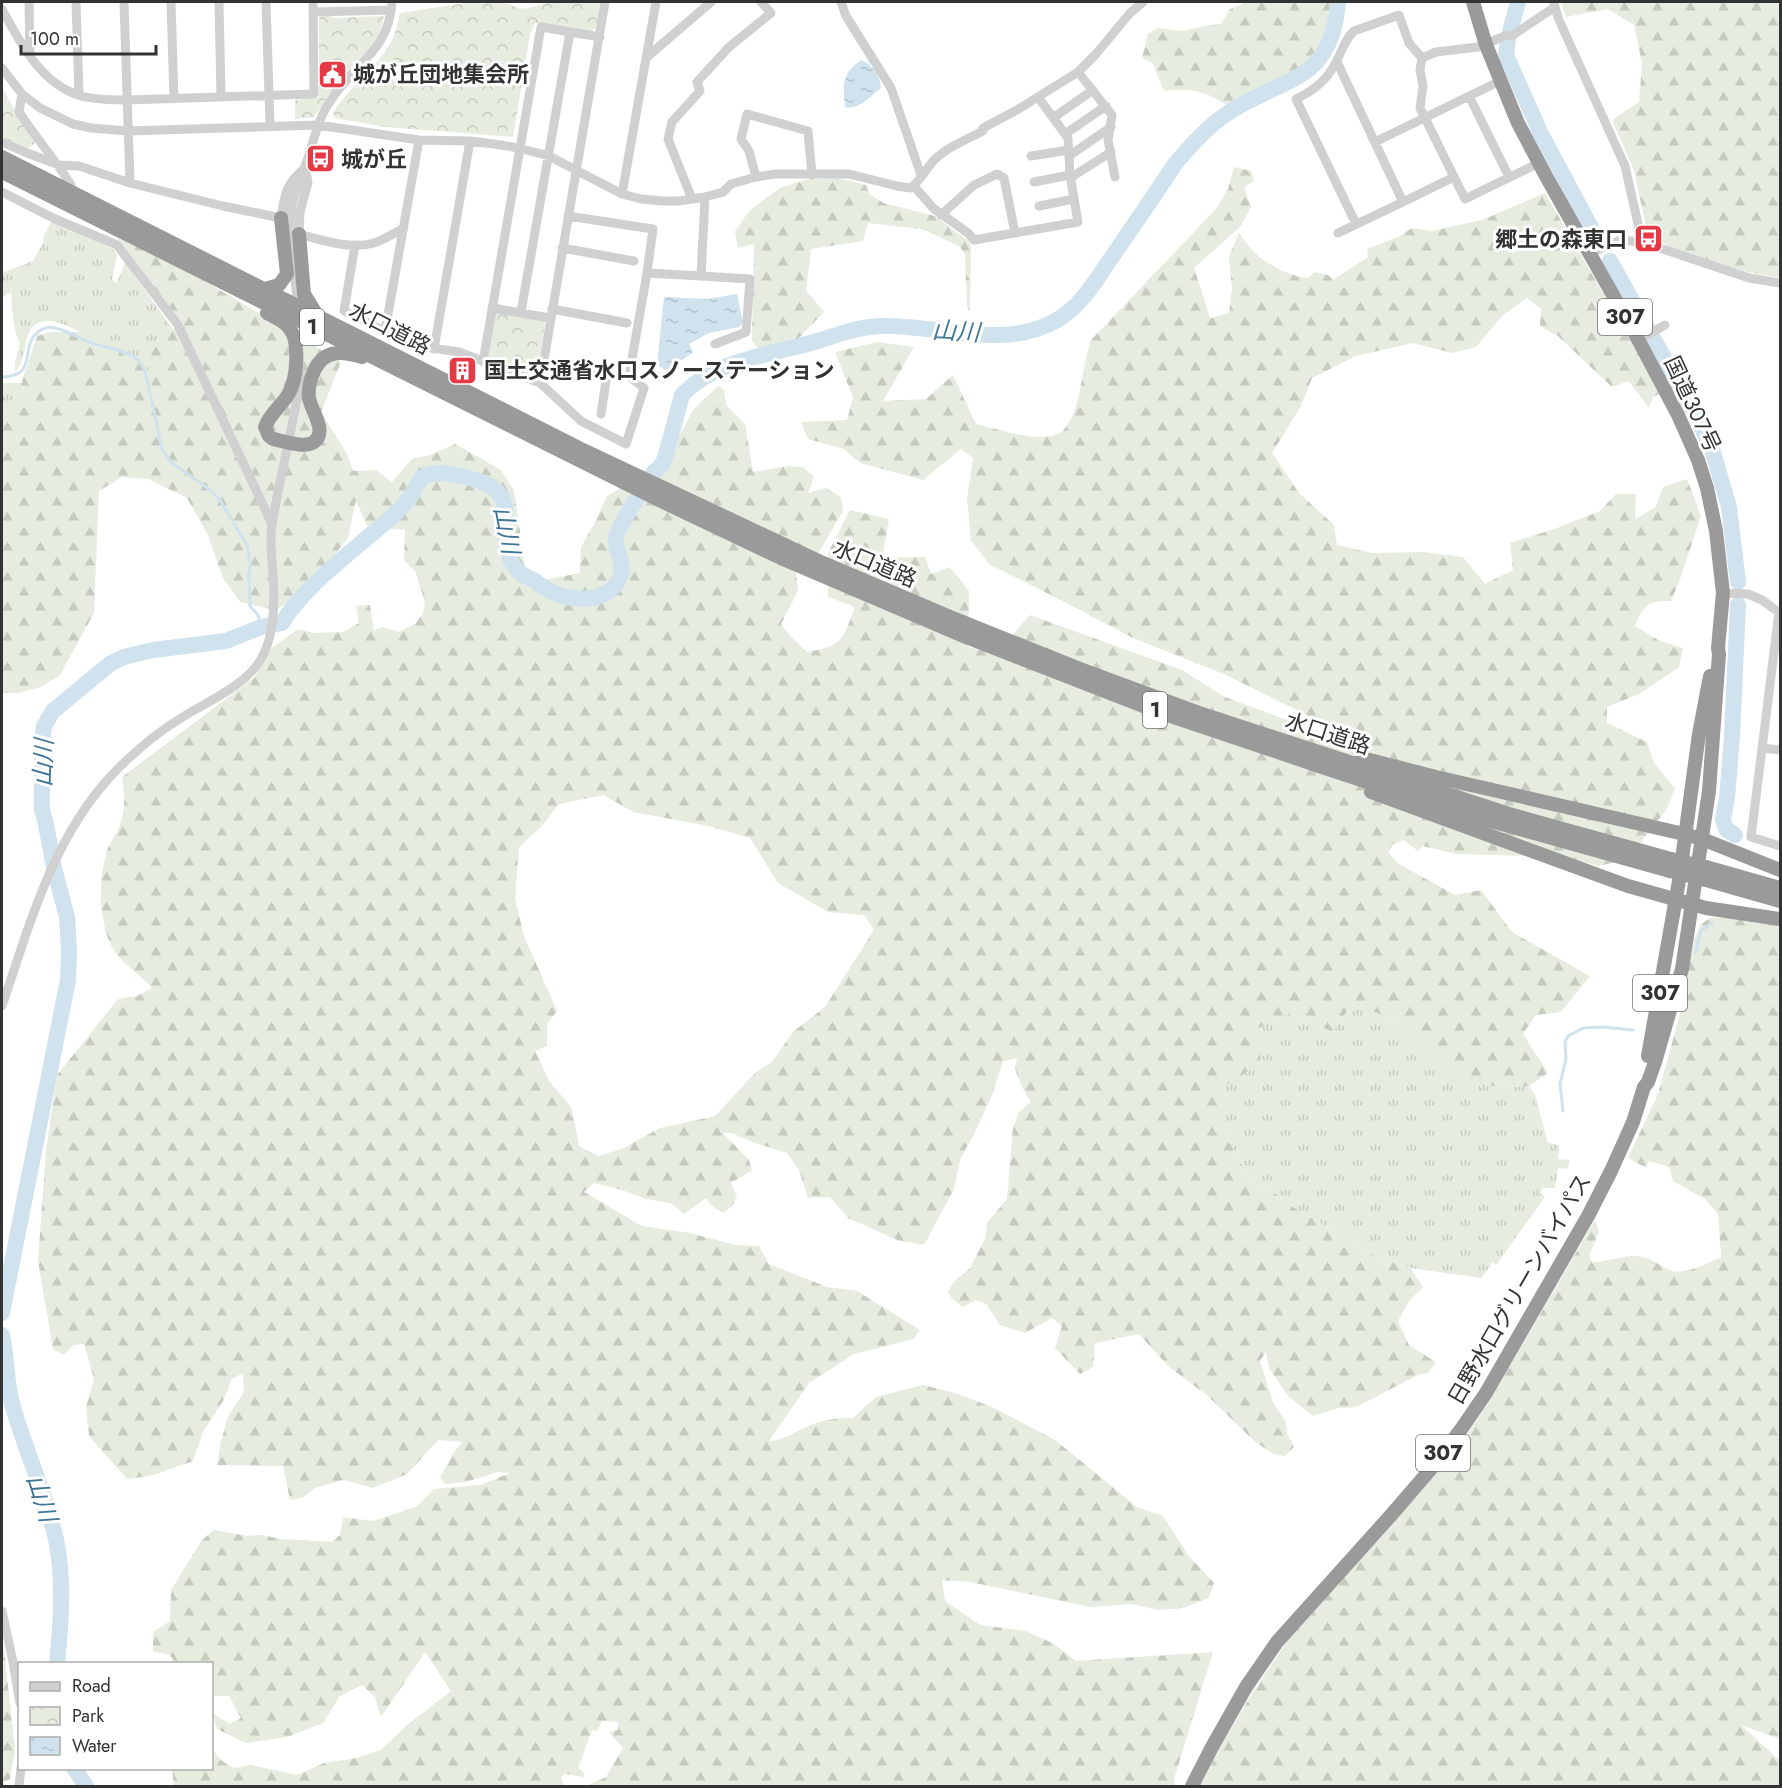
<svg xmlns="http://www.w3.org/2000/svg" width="1782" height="1788" font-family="Jost,'Noto Sans JP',sans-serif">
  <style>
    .grass { fill: url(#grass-tufts) }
    .forest { fill: url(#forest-firs); fill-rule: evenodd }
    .park { fill: url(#park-crowns) }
    .water { fill: url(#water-ripples) }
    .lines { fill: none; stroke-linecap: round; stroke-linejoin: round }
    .stream { stroke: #cfe2ee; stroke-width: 3 }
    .river { stroke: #cfe2ee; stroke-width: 16 }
    .minor { stroke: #d0d0d0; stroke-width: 9 }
    .highway { stroke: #9a9a9a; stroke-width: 14 }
    .highway-bridge { stroke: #9a9a9a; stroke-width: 14 }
    .labels { text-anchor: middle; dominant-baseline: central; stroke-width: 6; stroke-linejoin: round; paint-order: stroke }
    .shield { fill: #fff; stroke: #707070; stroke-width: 1.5 }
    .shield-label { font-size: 21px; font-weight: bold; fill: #333 }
    .poi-label { font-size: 22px; font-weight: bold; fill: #333; stroke: #fff; text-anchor: start }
    .street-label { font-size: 22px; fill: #333; stroke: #fff }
    .water-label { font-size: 24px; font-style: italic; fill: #3f7597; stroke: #fff }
  </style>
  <defs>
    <pattern id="grass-tufts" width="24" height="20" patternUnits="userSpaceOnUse" patternTransform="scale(1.5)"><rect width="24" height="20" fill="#e6ecdf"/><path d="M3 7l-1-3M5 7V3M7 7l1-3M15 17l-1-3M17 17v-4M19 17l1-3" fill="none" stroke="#c6cbc0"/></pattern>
    <pattern id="forest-firs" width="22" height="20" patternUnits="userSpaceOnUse" patternTransform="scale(1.5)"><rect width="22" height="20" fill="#e6ecdf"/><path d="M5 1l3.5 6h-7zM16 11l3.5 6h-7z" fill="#c6cbc0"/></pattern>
    <pattern id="park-crowns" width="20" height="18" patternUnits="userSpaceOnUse" patternTransform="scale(1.5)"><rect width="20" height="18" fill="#e6ecdf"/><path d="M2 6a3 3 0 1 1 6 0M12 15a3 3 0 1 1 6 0" fill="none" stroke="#c6cbc0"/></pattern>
    <pattern id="water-ripples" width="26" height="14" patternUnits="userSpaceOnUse" patternTransform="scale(1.5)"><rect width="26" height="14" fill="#cfe2ee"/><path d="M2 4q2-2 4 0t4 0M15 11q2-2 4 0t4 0" fill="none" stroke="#b2c2cd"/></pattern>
  </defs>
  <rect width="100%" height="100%" fill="#fff"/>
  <path class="grass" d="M52,220l8,1 54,29 3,5 -5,25 5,3 8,-21 49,69 -22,40 1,20c-20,-17 -98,-95 -122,-62 -8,12 -4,30 -16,43v-9l5,-20c-7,-11 -8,-36 -9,-51l-9,6v-25l31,-12 10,-18v-5z
    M2,383h23l-7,21 -16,7z
    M1351,1005l42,13 60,57 47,13 29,-2 6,9 13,48 11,2 -1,14 11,1 -1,9 -10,-1 -3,20h-12l-3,5 5,4 -49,68 -3,-3 -12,16 -71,-10 -33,-11 -89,-53 -8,-8 -24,-10 -19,-29 -15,-32v-37l38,-25 -3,-34 32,-16 44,19z"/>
  <path class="forest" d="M1243,2h90c0,76 -51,76 -105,104 -22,-15 -36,-18 -63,-15l-3,-4 -9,-24 -11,-5 6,-24 10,-6 24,3 22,-5 17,-2 9,-15 13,-5z
    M1561,2h219v276l-44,-8 -54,-17 -30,-16 -7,-15 -11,-52 -22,-50 27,-18 3,-38 -8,-39 -26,-16 -42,8z
    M1234,167l17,4 3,10 -10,6 7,20 -10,19 -47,42 16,50 19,-5 3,-24 -3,-33 10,-23c5,7 10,14 15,19 11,12 40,26 55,26l5,-6 14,3 5,5 35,-23 -1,-8 31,-12 14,-9 20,3 50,-11 63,-27 116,200 -8,4 -4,11 -20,-27 -17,6 -54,-51 -18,-10 1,-17 -14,-11 -25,18 -26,31 -24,6 -39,-10 -57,13 -44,22 -11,28 -29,47 27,40 35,32 3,20 35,8 51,-1 40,5 22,27 28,-14 -3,-27 47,-15 43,-17 16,-17h20l-1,25 20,-11 8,-21 24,-8 14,37 -22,66 -8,19c-23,-1 -28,5 -36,25l25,15 23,7 -4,19 -40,27 -32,13v16l40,19 7,21 21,26 -9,21 -31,40 -10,10 -27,6 -32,-9 -110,-3 -33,-8 -5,5 -15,-11 -10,4 -5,8 11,12 56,31 26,-5 31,42 78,44 -29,36 -25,3 -13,19 25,39 -19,13 -29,2 -48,-13 -59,-57 -42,-13 -18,27 -44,-19 -32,16 4,34 -39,25v37l15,32 19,29 24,10 8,8 89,53 33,11 13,19 -14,14 -11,20 11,24 27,17 -8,11 -10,2 -62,32 -17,1 -26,8 -25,-20 -19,-28 -3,-16 -6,9 13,42 13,19 1,11 7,14 -9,9 -11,-2 -19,-12 -47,-46 -39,-29 -30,-33 -44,9 -2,24 -13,7 -25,-26 7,-22 -10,-8 -27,15 -25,-8 -14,-21 -10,-4 -13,7 -11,-8 -4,-8 8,-11 14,-12 15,-29 2,-16 20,-24 6,-71 6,-16 12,-10 -9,-15 -7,-18 2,-11 -14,3 -11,34 -17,37 -15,28 -6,29 -30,56 -24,-4 -52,-23 -18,-21 -22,1 -9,-28 -12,-17 -35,-11 -20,-9h-9l26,27 3,10 -21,13 6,14 -5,9 -9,7 -11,-7 -6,-8 -22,16 -13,-11 -25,-4 -24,-9 -28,-7 -10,9 58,34 48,7 45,12 24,1 10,18 58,23 30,4 63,39 -7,9 -59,15 -45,29 -40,58c16,0 30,-12 45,-17 13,-5 25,-6 39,-6l23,-21 47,-12 32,8 37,14 63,33 82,67 26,9 25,39 26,28 -5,15 -26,10 -24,2 -28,-6 -40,3 -121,-25 -28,-2 3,21 35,24 46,6 28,13 22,17 137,-9 -39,127 1,7h-588l19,-9 17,-29 -14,-16 9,-2v-8l-16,-1 -5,10 -5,-1 -14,38 6,5 1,4 -20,-3 -4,3 3,9h-390l-2,-17 40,-1v-19l10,12 12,7 16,-3 47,10 27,-12 33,-5 24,-8 26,-25 44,-34 -26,-39 -44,65 -6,-20 -13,-12 -22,11 -17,27 -36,14 -41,6 -29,-14 -5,-16 18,11 11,-6 -12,-22h-17v-32l-37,-1 -5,-8 -17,-4v-19l17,-11 1,-31 31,-50 12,-10 33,6 16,-1 18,4 51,3 8,-7 3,-18 30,4 43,-14 18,-18 47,-4 29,-12 -12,-1 -32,10 -21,2 -5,-7 14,-25 8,-10 -24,-2 -31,34 -34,14 -29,-8 -27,7 -15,11 -12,2 -7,-34 -66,-1 4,-23 7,-26 16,-24 -1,-19 -11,6 -9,22 -20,31 -10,29 -43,15 -23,3 -38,-43 -3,-29 8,-28 -10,-35 -11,1 -9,10 -11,-6 -15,-88 8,-111 11,-75 61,-76 19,-3 15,-8c-13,-15 -33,-26 -41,-43 -13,-28 -13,-68 -3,-97 3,-6 6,-11 9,-16 9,-20 8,-34 5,-55l133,-100 14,-27 29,-21 16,4 29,-1 16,-9 -3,-17 14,-1 4,26 8,-4 17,5 16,-8 8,-11 2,-11 -10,-31 -11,-11 1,-30 -38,-4 -11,-26 -8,38 -46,58 -28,14 -34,-8 -17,-24 -15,-43 -21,-37 -39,-19 -26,-2 -23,14 -5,122 -34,62 -19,12 -23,6h-16v-286l15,-5 7,-13 -2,-8 15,-45 13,-4h33l54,30 5,5 10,20 -2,-15 -8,-16 5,-9 18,-3 13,-23 -61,-83 64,29 160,95 -20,50 26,42 6,17 23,-1 16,12 20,-23 18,-4 25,-11 46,26 13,21 13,88h22l31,-6 1,-26 13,-23 13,-28 24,-14 37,-26 26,-47 24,-23 6,4 2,15 19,19 8,48 36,-6 14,1 11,10 -6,16 18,-5 15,9 2,14 -27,46 -20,15 2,19 -17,33 9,12 17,16c37,-6 35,-12 48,-45l-27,-10v-44l22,-43 39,9 -7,39 43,-1 6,17 19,-7 19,24 -1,56 28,7 34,-39 152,55 43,27 113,42 24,3 -136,-67 -95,-38 -80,-42 -62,-31 -18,-24 -4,-41 6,-41 -12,-9 -38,31 -63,-17 -16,-14 -36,-10 -7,-17 46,-2 6,-23 -18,-45 42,-10 37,5 -31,54 43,-2 27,-24 23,49c22,5 60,19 82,10 9,-4 17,-22 19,-31 5,-21 7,-42 14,-63l125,-131 12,-20zM604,795l29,17 76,14 41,12 28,45 50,29 36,3 10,15 -49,77 -32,25 -21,30 -16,10 -41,44 -55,12 -36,20 -25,8 -20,-10 -7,-38 -23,-27 -14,-30 12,-5v-22l10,-13 -33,-75 -9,-37 4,-52 22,-20 18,-23z
    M838,178l28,7 4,10 14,8 51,13 32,24 4,5 -1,68 -3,-7 -2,-52 -6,-8 -37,-17 -54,-6 -5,18 -52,8 -5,41 18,22 -30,31 -35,7 -7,-10 2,-96 -16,4 -3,-17 14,-20 31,-23 28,-9z
    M1710,918h18l52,7v814l-39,-14 39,36v25h-580l22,-42 31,-52 37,-55 167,-187 34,-51 104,-179 4,11 -10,25 3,6c17,1 33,-9 51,-5 10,2 19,11 30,14 14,3 36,-8 48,-14l-3,-43 -13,-15 -32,-18 -4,-14 -20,-6 -3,7 -18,-10 30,-64 20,-73 17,-83 6,-14z
    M2,1631l13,119 -5,29 -8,4z"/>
  <path class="park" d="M472,2h30l20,7 30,-7h48l-4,26 -6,4 -55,-9 -5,11 -17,103 -127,-10 -51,-9 -2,-5c16,-26 45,-45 59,-73 4,-8 6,-18 8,-27z
    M320,16h12l1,2 51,-2c-6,35 -29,49 -51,74 -7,8 -13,18 -19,27l-19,2v-19l24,-2v-78z
    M2,88l33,56 -8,5 -25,-12z
    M499,311l44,8 2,4 -8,49 -5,3 -39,-14 -5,-8 7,-40z"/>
  <path class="water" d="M861,60c12,5 19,15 20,28 -10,8 -23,23 -36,19 -2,-23 -4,-32 16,-47z
    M737,294l6,29 -4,4 -30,6 -20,11 4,8 -26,19 -10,-6 7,-68 44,2z"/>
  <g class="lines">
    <path class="stream" d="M2,377c37,-1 17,-30 36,-45 4,-4 12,-6 17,-4 12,2 23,10 34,14 15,6 35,7 48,17 5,4 7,10 9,16l16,74 10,14 37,26 11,11 27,45 3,17 -1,16 1,28 8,9 3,12
      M1695,953l6,-22 11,-8
      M1563,1111l-3,-27 6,-25 -1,-17 3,-6 15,-8 20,-1 30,3"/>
    <path class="river" d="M1518,2l-10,37 -2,16 35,79 54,101
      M1610,261l87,156 15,32 17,58 9,75
      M1735,835l-9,-6 -3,-10 4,-21 5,-62 6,-131
      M2,1313l66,-333 1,-30 -2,-33 -13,-49 -8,-44 -4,-14v-65l2,-19 9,-15 58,-48 13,-6 29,-7 73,-9 35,-14 21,-4c19,-31 51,-56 79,-80 25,-22 45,-33 60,-65 15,-8 28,-5 44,-1 67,15 25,49 49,89 5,9 13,10 21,15 4,3 7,6 11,8 22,12 55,16 71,-6 12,-17 -2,-28 -1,-44 0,-12 30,-53 38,-67l7,-6 4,-8 17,-63c32,-34 82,-39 125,-51 27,-7 52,-19 80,-18 55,0 119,24 170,-6 27,-16 42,-45 59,-69 20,-29 40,-58 59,-87 15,-18 31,-36 50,-49 55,-38 107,-30 113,-113
      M2,1335c5,23 4,46 10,68 13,48 35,93 45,141 7,40 4,80 0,120
      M74,1768l12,18"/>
    <path class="minor" d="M29,2l1,53
      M76,2l3,93
      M124,2l6,181
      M171,2l3,97
      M219,2l2,95
      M266,2l4,123
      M841,2l5,14 45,72 30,87
      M1554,4l5,16 66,146 17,76
      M2,9c18,34 39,75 79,87 15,4 31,4 46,4l187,-6 -1,-92
      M313,12l78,-2
      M647,57l64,-55
      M1337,62l66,140 51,-25
      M2,68l20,26 18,14 33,16 18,4 37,3 190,-6 101,15 51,1 24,3 25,4 30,8 73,38 19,5 22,2h16l26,-4 18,-5 8,-8 25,-7 19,-3h74l48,12 13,2c10,-6 16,-19 24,-28 14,-13 33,-21 49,-29v-3l34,-18 61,-38 18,-18 34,-41 13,-11
      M1078,72l34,43 -4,25 7,37
      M22,94l-3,18c16,25 36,47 52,73
      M1469,96l40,81
      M1053,118l40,-28
      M1065,134l41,-28
      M419,140l-34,191 33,15 41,6 81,31 41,38 45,23 18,-56 -15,-12 18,-103 6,-44 -85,-13
      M2,142l20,9 37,14 20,1 51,17 93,23 58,12c4,-25 4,-33 24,-50
      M1375,142l125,-61
      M1031,156l38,-6
      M1069,156l42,-29
      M1539,163l-74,36 -45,-91 3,-22 -3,-16 2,-12 14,-6 42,-5 27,-11 8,-1 42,-28
      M305,168l3,14 -8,30 -1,22c23,6 50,16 75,9 10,-3 20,-10 30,-15
      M756,177l-7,-26 -8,-12 6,-25 61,17 4,44
      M1070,178l41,-26
      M1034,182l36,-7
      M914,186l19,22 35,25 6,7 104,-18 -8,-47 -2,-37 -30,-41
      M2,192l51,26 64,27 61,80 94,199
      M622,194l34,-192
      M692,199l-24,-60 4,-17 28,-31 -3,-9 32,-35 42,-34 -10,-11
      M1039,206l35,-7
      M941,215l33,-30 23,-11 7,4 11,55
      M1356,224l-60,-125c21,-10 34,-22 43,-43 5,-10 7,-18 15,-25l45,-16 10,28 13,15
      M1338,233l65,-31
      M355,245l-11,66 41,20
      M562,248l72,13
      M1589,254l31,-14 22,2 107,36 31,5
      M647,273l54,3 4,-79
      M701,276l49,3 -4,53 -31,12
      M297,298c-3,-29 -9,-58 -6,-87 3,-20 12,-38 18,-56 6,-19 10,-39 22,-55 24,-37 58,-49 61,-98
      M492,308l58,10
      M552,309l75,14
      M521,312l49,-280
      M1638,340l27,-15
      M434,349l36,-208
      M483,362l58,-335 59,10
      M543,364l64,10 -6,40
      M540,383l65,-381
      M1723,593l25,1 14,6 18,13
      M1779,612l-28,225 29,9
      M1762,748l18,2
      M2,1006c30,-88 54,-182 126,-247 15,-14 32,-28 50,-39 26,-17 68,-34 83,-61 14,-24 14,-57 12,-84 -1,-17 -4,-33 -1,-50 8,-51 22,-100 29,-151
      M2,1611l11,51 7,41
      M19,1786l2,-18"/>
    <path class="highway" d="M2,157l579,292 242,114 127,54 130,52 122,45 307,100 162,45
      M2,172l657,328 122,58 185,79 190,74 166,56 140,46 208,58
      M299,234l5,60 11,18
      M265,289l14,-4 8,-11 -6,-56
      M267,313c7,4 19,9 23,16 10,13 7,50 -1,64 -7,13 -19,20 -24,34l4,9 4,3c11,2 31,10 41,3 14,-11 -3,-31 -5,-44 -1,-9 1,-18 5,-27 10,-22 28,-20 48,-14
      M1362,758l74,19 248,57 18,5 78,31
      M1371,792l257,94 78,22 74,11
      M1706,867l74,21
      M1706,880l74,21
      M1648,1056l31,-175 20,-147 11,-58
      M1192,1786l20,-39 34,-60 31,-45 115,-128 44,-51 26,-35 24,-35 102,-177 23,-45 22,-49 11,-35 4,-5 7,-20 27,-93 27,-178 10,-137 -1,-6 5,-55 -7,-62 -9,-43 -9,-28 -20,-45 -38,-72 -93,-165 -29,-55 -32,-78 -13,-43"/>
    <path class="highway-bridge" d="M1671,859l35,8
      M1670,871l36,9"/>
  </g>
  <defs>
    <symbol id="civic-square" viewBox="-11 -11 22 22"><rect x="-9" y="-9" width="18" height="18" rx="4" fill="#e63946" stroke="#fff"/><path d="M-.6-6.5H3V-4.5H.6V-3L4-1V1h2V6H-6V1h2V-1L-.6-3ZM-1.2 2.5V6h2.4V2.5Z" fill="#fff"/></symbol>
    <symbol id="bus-square" viewBox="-11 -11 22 22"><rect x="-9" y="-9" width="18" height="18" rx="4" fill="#e63946" stroke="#fff"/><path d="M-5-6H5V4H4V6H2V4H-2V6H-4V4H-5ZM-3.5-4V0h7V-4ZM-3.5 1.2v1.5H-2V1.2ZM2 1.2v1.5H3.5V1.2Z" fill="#fff"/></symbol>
    <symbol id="building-square" viewBox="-11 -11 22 22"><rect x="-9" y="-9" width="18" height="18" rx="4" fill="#e63946" stroke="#fff"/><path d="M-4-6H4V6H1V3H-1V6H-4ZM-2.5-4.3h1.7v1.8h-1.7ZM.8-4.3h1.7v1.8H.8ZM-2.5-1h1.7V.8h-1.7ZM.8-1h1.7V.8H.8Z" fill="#fff"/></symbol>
  </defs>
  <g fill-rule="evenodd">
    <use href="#civic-square" x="316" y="58" width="33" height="33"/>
    <use href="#bus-square" x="304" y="142" width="33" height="33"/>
    <use href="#bus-square" x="1632" y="222" width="33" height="33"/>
    <use href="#building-square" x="446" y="354" width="33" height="33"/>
  </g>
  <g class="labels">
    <g class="shield">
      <rect x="1598" y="299" width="54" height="36" rx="4.5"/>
      <rect x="300" y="309" width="24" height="36" rx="4.5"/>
      <rect x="1143" y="692" width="24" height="36" rx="4.5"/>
      <rect x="1633" y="975" width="54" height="36" rx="4.5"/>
      <rect x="1416" y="1435" width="54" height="36" rx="4.5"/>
    </g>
    <g class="shield-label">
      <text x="1625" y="317">307</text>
      <text x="312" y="327">1</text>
      <text x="1155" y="710">1</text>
      <text x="1660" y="993">307</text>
      <text x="1443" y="1453">307</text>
    </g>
    <g class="poi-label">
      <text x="353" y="74">城が丘団地集会所</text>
      <text x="341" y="159">城が丘</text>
      <text x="1627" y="239" text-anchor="end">郷土の森東口</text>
      <text x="484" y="370">国土交通省水口スノーステーション</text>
    </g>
    <g class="street-label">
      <text transform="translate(390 328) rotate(27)">水口道路</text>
      <text transform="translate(1693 404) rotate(65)">国道307号</text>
      <text transform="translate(875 563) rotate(23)">水口道路</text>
      <text transform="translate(1328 733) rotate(18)">水口道路</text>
      <text transform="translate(1519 1289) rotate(-60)">日野水口グリーンバイパス</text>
    </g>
    <g class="water-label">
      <text transform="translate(956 331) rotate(3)">山川</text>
      <text transform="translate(507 530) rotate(79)">山川</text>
      <text transform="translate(43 763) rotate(-88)">山川</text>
      <text transform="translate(42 1498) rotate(72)">山川</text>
    </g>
  </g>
  <rect width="1782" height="1788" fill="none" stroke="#333333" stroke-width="6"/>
  <rect x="18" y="1662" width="195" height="108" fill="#ffffff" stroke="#adadad" stroke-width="1.5"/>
  <rect x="30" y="1682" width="30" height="9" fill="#d0d0d0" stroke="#adadad" stroke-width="1.5"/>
  <text x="72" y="1692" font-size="18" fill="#333333">Road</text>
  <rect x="30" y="1707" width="30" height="18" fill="url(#park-crowns)" stroke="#adadad" stroke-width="1.5"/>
  <text x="72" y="1722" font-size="18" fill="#333333">Park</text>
  <rect x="30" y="1737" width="30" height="18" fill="url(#water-ripples)" stroke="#adadad" stroke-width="1.5"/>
  <text x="72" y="1752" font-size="18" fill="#333333">Water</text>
  <path d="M21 45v9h135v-9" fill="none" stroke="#333333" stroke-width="3"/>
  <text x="30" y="45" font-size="18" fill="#333333" stroke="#ffffff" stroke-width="4.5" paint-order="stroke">100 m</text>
</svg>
